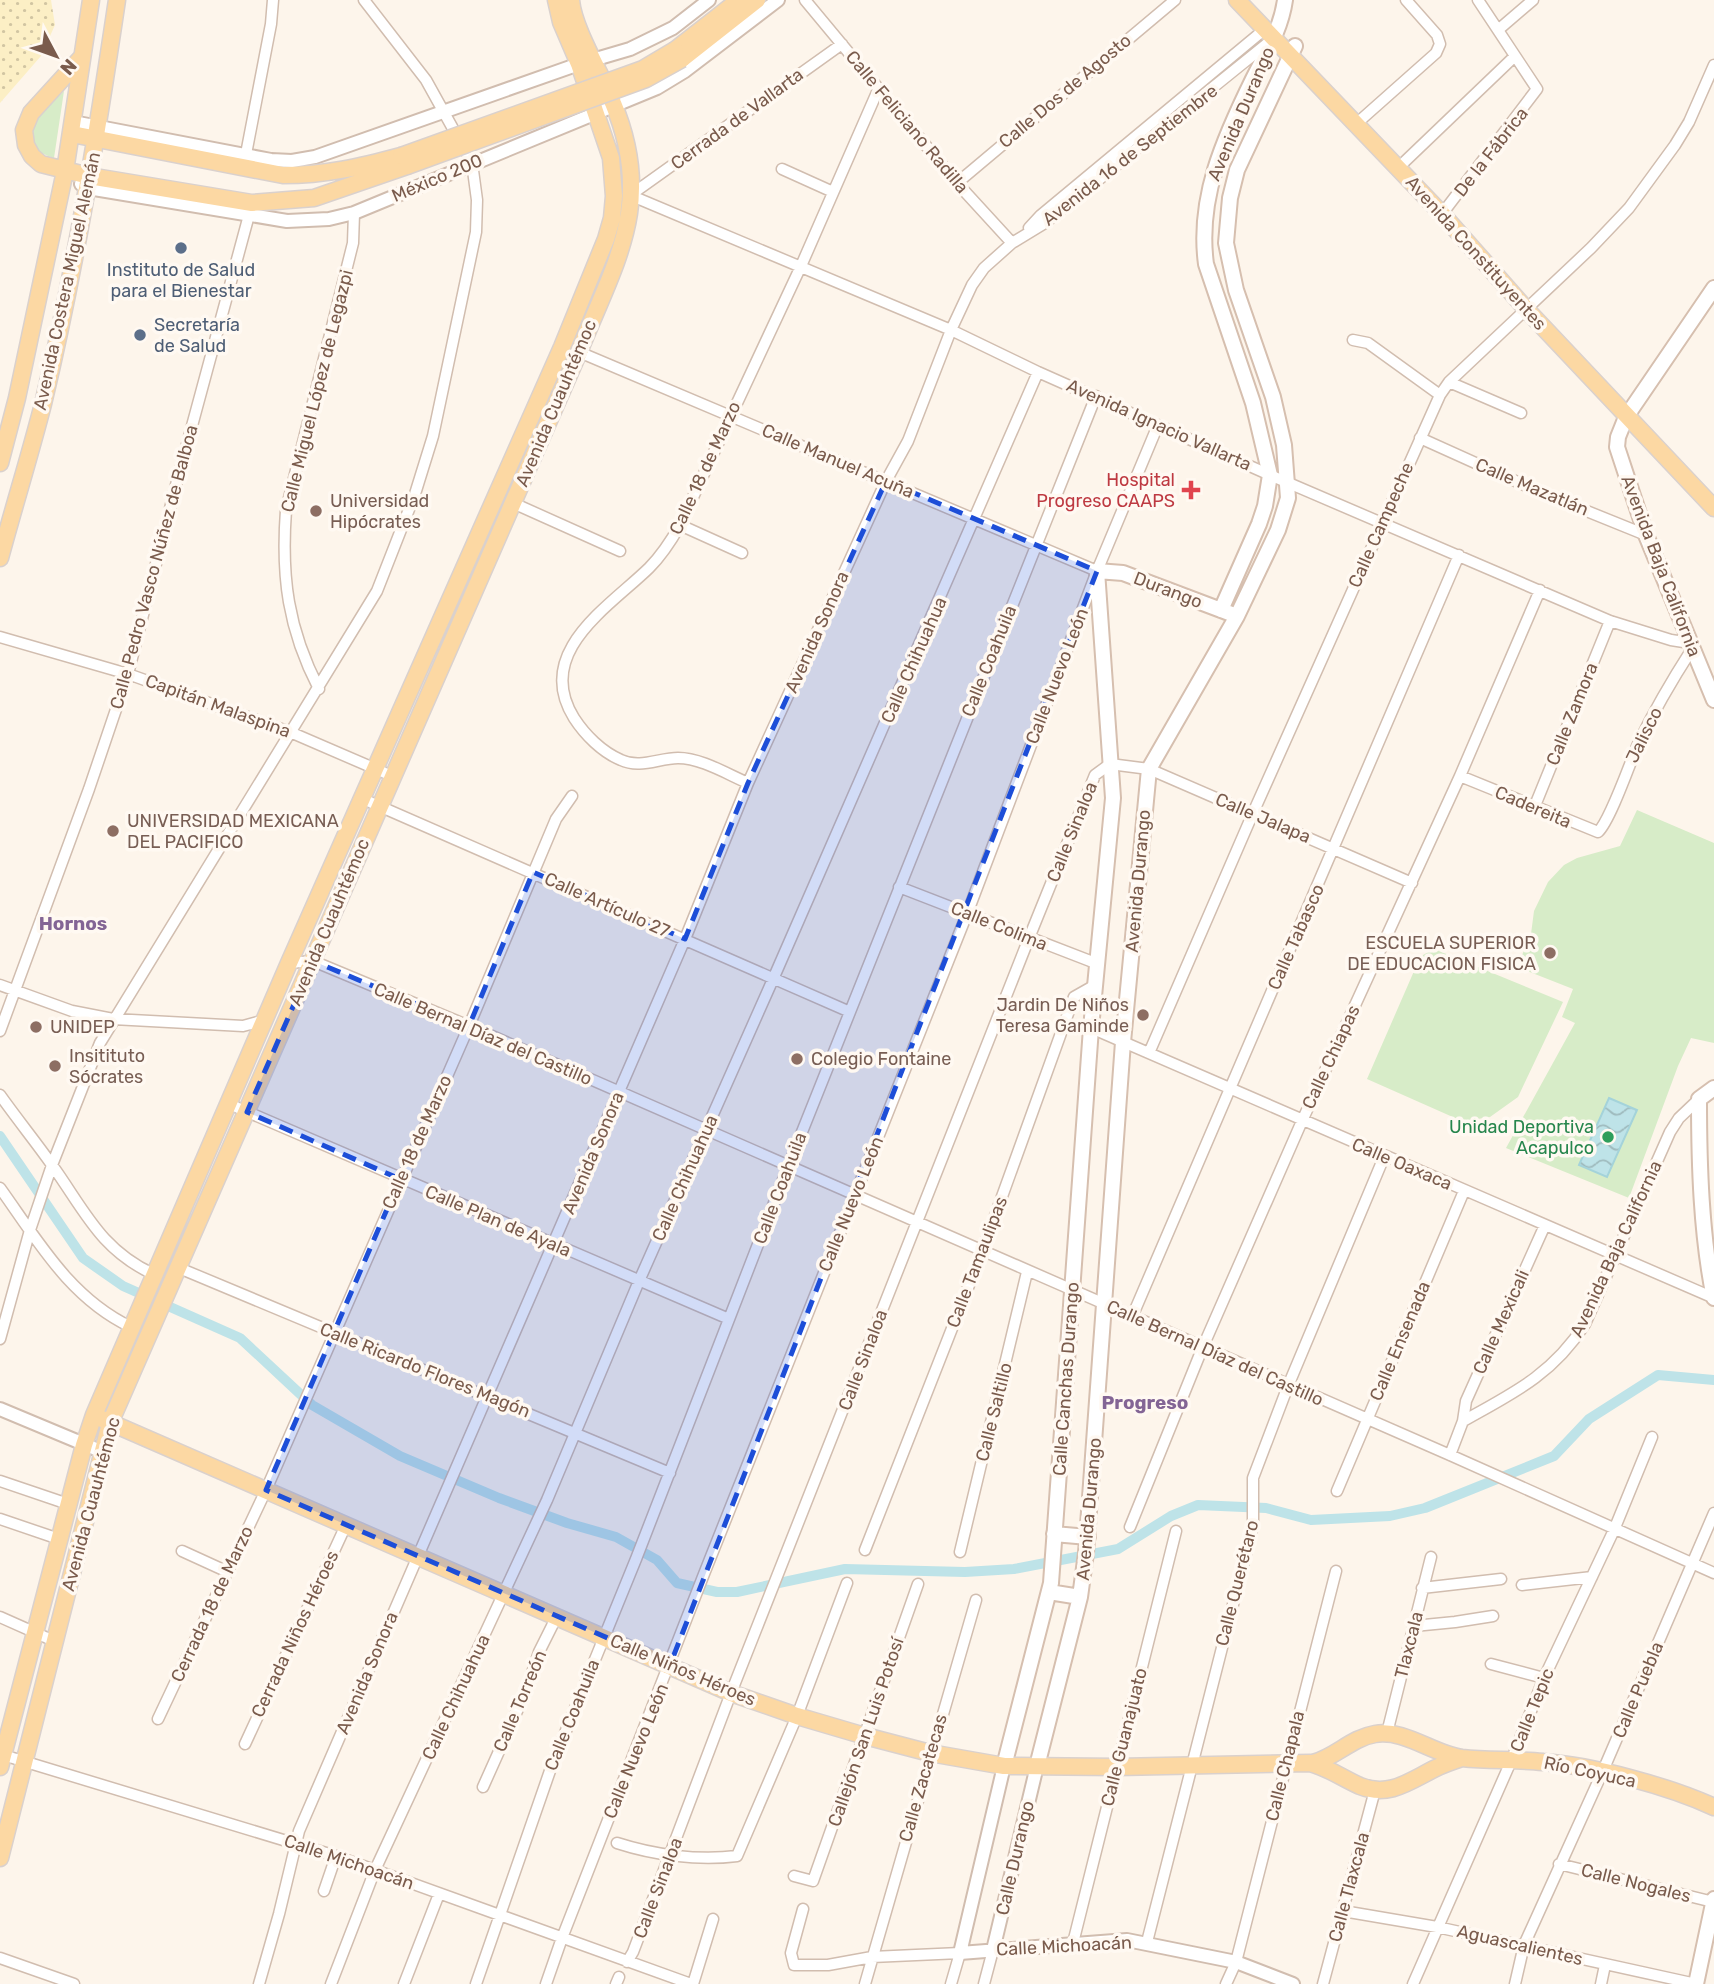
<svg xmlns="http://www.w3.org/2000/svg" width="1714" height="1984" font-family="Rubik,sans-serif">
  <style>
    .sand { fill: url(#sand-dots) }
    .green { fill: #d7ecc8 }
    .water { fill: url(#water-waves); stroke: #a4d3da; stroke-width: 2 }
    .lines { fill: none; stroke-linecap: round; stroke-linejoin: round }
    .canal { stroke: #bee3e8; stroke-width: 10 }
    .minor-casing { stroke: #d1bdaf; stroke-width: 13 }
    .tertiary-casing { stroke: #d1bdaf; stroke-width: 16 }
    .secondary-casing { stroke: #d6bfaf; stroke-width: 18 }
    .primary-casing { stroke: #dad1cd; stroke-width: 19 }
    .minor { stroke: #fff; stroke-width: 10 }
    .tertiary { stroke: #fff; stroke-width: 12 }
    .secondary { stroke: #fff; stroke-width: 14 }
    .primary { stroke: #fcd8a3; stroke-width: 16 }
    .primary-bridge-casing { stroke: #dad1cd; stroke-width: 19; stroke-linecap: butt }
    .primary-bridge { stroke: #fcd8a3; stroke-width: 16 }
    .marked { fill: #1d4ed8; fill-opacity: 0.2; stroke: #1d4ed8; stroke-width: 5; stroke-dasharray: 14 9; stroke-linejoin: round }
    .service-dot { fill: #5c6f8a; stroke: #fff9f2; stroke-width: 2.5 }
    .health-dot { fill: #e0444e; stroke: #fff9f2; stroke-width: 2.5 }
    .education-dot { fill: #8d6e63; stroke: #fff9f2; stroke-width: 2.5 }
    .leisure-dot { fill: #2e9e5b; stroke: #fff9f2; stroke-width: 2.5 }
    .labels { text-anchor: middle; dominant-baseline: central; stroke-width: 7; stroke-linejoin: round; paint-order: stroke }
    .street-label { font-size: 18px; fill: #7a5b4c; stroke: #fff9f2 }
    .service-label { font-size: 18px; fill: #4e5e75; stroke: #fff9f2 }
    .health-label { font-size: 18px; fill: #be3a42; stroke: #fff9f2; text-anchor: end }
    .education-label { font-size: 18px; fill: #785e54; stroke: #fff9f2; text-anchor: start }
    .leisure-label { font-size: 18px; fill: #27864d; stroke: #fff9f2; text-anchor: end }
    .neighbourhood-label { font-size: 19px; font-weight: bold; fill: #836595; stroke: #fff9f2 }
  </style>
  <defs>
    <pattern id="sand-dots" width="8" height="8" patternUnits="userSpaceOnUse" patternTransform="scale(1.75)"><rect width="8" height="8" fill="#fcefc5"/><path d="M2 2h.1M6 6h.1" fill="none" stroke="#d1c5a2" stroke-width="1.8" stroke-linecap="round"/></pattern>
    <pattern id="water-waves" width="16" height="10" patternUnits="userSpaceOnUse" patternTransform="scale(1.75)"><rect width="16" height="10" fill="#bee3e8"/><path d="M0 5q4-4 8 0t8 0" fill="none" stroke="#9fbbbe"/></pattern>
  </defs>
  <rect width="100%" height="100%" fill="#fdf5eb"/>
  <path class="sand" d="M0,0h51l4,25 -14,31 -41,47z"/>
  <path class="green" d="M64,91l-10,67c-48,-14 -9,-49 10,-67z
    M1637,810l77,33v200l-23,-5 -13,28 -49,132 -123,-50 69,-125 -13,-6 11,-28 -56,-22 14,-33 3,-23 14,-29 16,-17 13,-7 43,-12z
    M1434,949l129,53 -45,95 -28,20 -25,4 -10,-3 -88,-39 51,-117 5,-7z"/>
  <path class="water" d="M1609,1098l28,12 -30,67 -28,-12z"/>
  <g class="lines">
    <path class="canal" d="M0,1136l83,122 40,28 117,52 72,67 88,51 99,42 68,25 49,14 41,23 20,23 40,9h20l108,-23 120,3 49,-3 104,-20 53,-33 27,-11 68,3 45,12 79,-4 35,-8 129,-52 35,-37 69,-44 56,5"/>
    <defs>
      <path id="minor" d="M805,0l152,183 55,60
        M1498,30l35,-30
        M1356,124l80,-71 4,-9 -3,-9 -31,-35
        M246,154l25,-130 2,-24
        M1398,168l117,-112
        M782,169l51,23
        M957,183l218,-183
        M632,194l210,-150
        M632,196l319,134 87,42 232,103 340,146 61,19 19,3
        M1442,214l95,-125 -59,-89
        M1029,228l12,-13 224,-186
        M1353,340l15,3 72,52
        M579,352l518,219
        M1449,382l72,31
        M1420,438l122,55 104,42
        M513,503l107,48
        M680,525l62,28
        M0,637l128,37 162,58 102,44
        M319,689c-31,-60 -38,-112 -33,-179l67,-267 1,-30
        M1460,776l138,56c12,-11 32,-69 40,-88 16,-33 34,-64 54,-95
        M748,783c-21,-9 -47,-25 -70,-25 -19,0 -38,11 -57,2 -19,-8 -36,-25 -47,-42 -41,-66 35,-111 75,-150 13,-13 22,-27 31,-43l121,-259 77,-176
        M363,799l487,213
        M1534,808l76,-187
        M899,887l199,77
        M289,963l24,-2 156,65 981,429 264,118
        M0,985l72,26 41,8 130,7 22,-6
        M1091,1028l623,270
        M0,1031l89,-242 39,-115 48,-189 73,-270
        M1149,1053l104,-240 187,-418 9,-13 142,-134 38,-40 46,-63 14,-23 25,-57
        M0,1095c17,24 35,46 52,70 33,46 48,84 101,109
        M229,1104l500,215
        M0,1188c38,53 70,110 131,139
        M179,1268l491,205
        M1132,1317l327,-762
        M0,1339l30,-109 22,-65 48,-122 277,-452 38,-97 18,-58 43,-204 1,-32 -5,-37 -46,-83 -62,-80
        M1463,1421c51,-28 90,-47 122,-97l85,-192 9,-14 20,-19
        M1450,1455l13,-34 3,-20 79,-176
        M0,1481l68,23
        M1337,1491l127,-300
        M0,1519l59,20
        M1130,1527l72,-178 100,-228 158,-345 80,-186
        M865,1550l117,-298 92,-255 23,-13
        M182,1551l46,21
        M960,1552l67,-280
        M1522,1585l70,-8
        M1422,1588l79,-9
        M0,1617l54,24
        M1414,1626l41,-4 38,-6
        M1491,1664l53,14
        M158,1719l108,-229 203,-464 87,-207 16,-23
        M1387,1733l44,-176
        M245,1744l101,-219
        M3,1755l333,101 355,128
        M483,1787l43,-96 13,-39 18,-36
        M617,1843c37,12 81,18 120,13l60,-140 50,-133
        M1559,1864l154,38
        M794,1876l19,5 105,-297
        M324,1891l12,-35
        M803,1909l-12,44 3,12h34l44,-8 88,-4 -9,31
        M1343,1911l94,16 259,57
        M1147,1942l106,-416v-48l35,-92 96,-229
        M1073,1943l103,-412
        M0,1958l74,26
        M627,1962l6,-10 98,-259 298,-755 66,-163 15,-11 39,5 263,114
        M259,1984l20,-70 20,-83 386,-892 63,-156 138,-302 22,-40 43,-111 21,-45 12,-17 28,-25 33,-20 223,-180
        M331,1984l44,-114 172,-370 92,-219 135,-304 264,-605
        M404,1984l35,-90
        M476,1984l76,-219 84,-206 152,-392 308,-771
        M546,1984l16,-46 142,-364 263,-660 130,-343 61,-146
        M616,1984l3,-7
        M693,1984l20,-65
        M865,1984l111,-384
        M984,1984l9,-34
        M1226,1984l10,-22 100,-391
        M1323,1984l52,-194
        M1413,1984l99,-225 32,-81 70,-148 38,-93
        M1515,1984l9,-39 78,-172 112,-260
        M1601,1984l4,-19"/>
      <path id="tertiary" d="M73,122l198,38 21,1 23,-4 264,-93 51,-15 43,-21 36,-28
        M81,184l7,4 199,33 42,-2 25,-6 303,-125 28,-17 93,-71
        M0,1409l103,43
        M1004,1766l-44,187 167,-13 109,22 57,22
        M993,1950l44,-184"/>
      <path id="secondary" d="M1714,288l-88,129 -8,20 -1,10 29,88 68,165
        M1221,610l38,-86 6,-18 5,-31 -17,-72 -47,-139c-9,-66 18,-126 47,-185 13,-26 28,-50 32,-79
        M1714,1088l-15,11c0,65 2,135 15,199
        M1054,1534l34,3
        M1049,1592l31,5
        M1004,1766l47,-183 40,-555 22,-230 -16,-227 26,2 114,43
        M1037,1766l43,-169 6,-44 37,-511 26,-273 88,-153 41,-86 10,-32 -4,-53 -11,-48 -37,-107 -10,-47 4,-45 7,-28 58,-124
        M1696,1984l18,-85"/>
      <path id="primary" d="M1237,0l205,214 84,95 188,199
        M675,50l64,-50
        M82,57l-51,56 -7,17 2,15 6,11 9,8 48,12 163,27 62,-5 93,-32
        M682,59l75,-59
        M72,134l211,41c43,0 77,-8 118,-19
        M0,463l17,-65 48,-227 26,-171
        M0,558c14,-52 30,-103 43,-154 32,-134 54,-269 74,-404
        M102,1419l629,274 66,23 68,20 65,17 74,13 113,1 193,-4c19,5 32,15 50,23 30,12 51,-6 76,-18 8,-4 17,-7 26,-10
        M1313,1763c23,-6 38,-25 62,-29 30,-5 58,20 87,24 27,3 54,1 81,4 51,4 125,24 171,45
        M0,1767l84,-322 10,-30 195,-452 273,-616 44,-108 6,-21 2,-22 -3,-38 -32,-94 -18,-42 -5,-22
        M0,1858l110,-435 469,-1071c37,-92 76,-149 34,-249 -11,-28 -40,-75 -42,-103"/>
    </defs>
    <use href="#minor" class="minor-casing"/>
    <use href="#tertiary" class="tertiary-casing"/>
    <use href="#secondary" class="secondary-casing"/>
    <use href="#primary" class="primary-casing"/>
    <use href="#minor" class="minor"/>
    <use href="#tertiary" class="tertiary"/>
    <use href="#secondary" class="secondary"/>
    <use href="#primary" class="primary"/>
    <defs>
      <path id="primary-bridge" d="M401,156l242,-87 32,-19
        M407,166l239,-87 36,-20"/>
    </defs>
    <use href="#primary-bridge" class="primary-bridge-casing"/>
    <use href="#primary-bridge" class="primary-bridge"/>
  </g>
  <path class="marked" d="M886,481l211,90 -427,1094 -404,-175 134,-311 -153,-67 66,-151 156,65 64,-154 152,67 63,-156z"/>
  <g class="service-dot">
    <circle cx="181" cy="248" r="7"/>
    <circle cx="140" cy="335" r="7"/>
  </g>
  <path class="health-dot" d="M1187.5 479.5h7v7h7v7h-7v7h-7v-7h-7v-7h7z"/>
  <g class="education-dot">
    <circle cx="316" cy="511" r="7"/>
    <circle cx="113" cy="831" r="7"/>
    <circle cx="1550" cy="953" r="7"/>
    <circle cx="1143" cy="1015" r="7"/>
    <circle cx="36" cy="1027" r="7"/>
    <circle cx="797" cy="1059" r="7"/>
    <circle cx="55" cy="1066" r="7"/>
  </g>
  <circle class="leisure-dot" cx="1608" cy="1137" r="7"/>
  <g class="labels">
    <g class="street-label">
      <text transform="translate(1065 91) rotate(-40)">Calle Dos de Agosto</text>
      <text transform="translate(1241 114) rotate(-67)">Avenida Durango</text>
      <text transform="translate(737 119) rotate(-36)">Cerrada de Vallarta</text>
      <text transform="translate(907 122) rotate(50)">Calle Feliciano Radilla</text>
      <text transform="translate(1491 152) rotate(-52)">De la Fábrica</text>
      <text transform="translate(1130 155) rotate(-38)">Avenida 16 de Septiembre</text>
      <text transform="translate(437 178) rotate(-23)">México 200</text>
      <text transform="translate(1476 253) rotate(48)">Avenida Constituyentes</text>
      <text transform="translate(67 281) rotate(-78)">Avenida Costera Miguel Alemán</text>
      <text transform="translate(317 391) rotate(-76)">Calle Miguel López de Legazpi</text>
      <text transform="translate(556 403) rotate(-67)">Avenida Cuauhtémoc</text>
      <text transform="translate(1159 425) rotate(24)">Avenida Ignacio Vallarta</text>
      <text transform="translate(838 461) rotate(23)">Calle Manuel Acuña</text>
      <text transform="translate(705 468) rotate(-65)">Calle 18 de Marzo</text>
      <text transform="translate(1532 487) rotate(23)">Calle Mazatlán</text>
      <text transform="translate(1381 525) rotate(-66)">Calle Campeche</text>
      <text transform="translate(1661 566) rotate(69)">Avenida Baja California</text>
      <text transform="translate(154 567) rotate(-75)">Calle Pedro Vasco Núñez de Balboa</text>
      <text transform="translate(1168 590) rotate(21)">Durango</text>
      <text transform="translate(817 632) rotate(-66)">Avenida Sonora</text>
      <text transform="translate(914 660) rotate(-66)">Calle Chihuahua</text>
      <text transform="translate(989 661) rotate(-68)">Calle Coahuila</text>
      <text transform="translate(1057 676) rotate(-69)">Calle Nuevo León</text>
      <text transform="translate(218 706) rotate(20)">Capitán Malaspina</text>
      <text transform="translate(1572 714) rotate(-68)">Calle Zamora</text>
      <text transform="translate(1644 735) rotate(-64)">Jalisco</text>
      <text transform="translate(1533 807) rotate(23)">Cadereita</text>
      <text transform="translate(1263 818) rotate(23)">Calle Jalapa</text>
      <text transform="translate(1072 832) rotate(-68)">Calle Sinaloa</text>
      <text transform="translate(1138 881) rotate(-85)">Avenida Durango</text>
      <text transform="translate(607 905) rotate(24)">Calle Artículo 27</text>
      <text transform="translate(329 922) rotate(-67)">Avenida Cuauhtémoc</text>
      <text transform="translate(999 926) rotate(22)">Calle Colima</text>
      <text transform="translate(1296 937) rotate(-66)">Calle Tabasco</text>
      <text transform="translate(483 1034) rotate(23)">Calle Bernal Díaz del Castillo</text>
      <text transform="translate(1331 1057) rotate(-65)">Calle Chiapas</text>
      <text transform="translate(417 1142) rotate(-66)">Calle 18 de Marzo</text>
      <text transform="translate(593 1153) rotate(-67)">Avenida Sonora</text>
      <text transform="translate(1402 1164) rotate(23)">Calle Oaxaca</text>
      <text transform="translate(685 1178) rotate(-66)">Calle Chihuahua</text>
      <text transform="translate(780 1188) rotate(-69)">Calle Coahuila</text>
      <text transform="translate(851 1204) rotate(-68)">Calle Nuevo León</text>
      <text transform="translate(498 1221) rotate(23)">Calle Plan de Ayala</text>
      <text transform="translate(1616 1249) rotate(-65)">Avenida Baja California</text>
      <text transform="translate(977 1262) rotate(-69)">Calle Tamaulipas</text>
      <text transform="translate(1501 1322) rotate(-66)">Calle Mexicali</text>
      <text transform="translate(1400 1341) rotate(-67)">Calle Ensenada</text>
      <text transform="translate(1215 1353) rotate(24)">Calle Bernal Díaz del Castillo</text>
      <text transform="translate(863 1360) rotate(-69)">Calle Sinaloa</text>
      <text transform="translate(425 1370) rotate(22)">Calle Ricardo Flores Magón</text>
      <text transform="translate(1066 1379) rotate(-86)">Calle Canchas Durango</text>
      <text transform="translate(994 1412) rotate(-76)">Calle Saltillo</text>
      <text transform="translate(91 1504) rotate(-75)">Avenida Cuauhtémoc</text>
      <text transform="translate(1089 1509) rotate(-85)">Avenida Durango</text>
      <text transform="translate(1237 1583) rotate(-76)">Calle Querétaro</text>
      <text transform="translate(212 1604) rotate(-65)">Cerrada 18 de Marzo</text>
      <text transform="translate(295 1634) rotate(-65)">Cerrada Niños Héroes</text>
      <text transform="translate(1409 1645) rotate(-76)">Tlaxcala</text>
      <text transform="translate(683 1670) rotate(23)">Calle Niños Héroes</text>
      <text transform="translate(367 1673) rotate(-67)">Avenida Sonora</text>
      <text transform="translate(1638 1690) rotate(-67)">Calle Puebla</text>
      <text transform="translate(456 1697) rotate(-65)">Calle Chihuahua</text>
      <text transform="translate(520 1701) rotate(-67)">Calle Torreón</text>
      <text transform="translate(1532 1710) rotate(-68)">Calle Tepic</text>
      <text transform="translate(572 1715) rotate(-68)">Calle Coahuila</text>
      <text transform="translate(866 1732) rotate(-71)">Callejón San Luis Potosí</text>
      <text transform="translate(1124 1737) rotate(-76)">Calle Guanajuato</text>
      <text transform="translate(636 1751) rotate(-68)">Calle Nuevo León</text>
      <text transform="translate(1285 1766) rotate(-76)">Calle Chapala</text>
      <text transform="translate(1590 1772) rotate(12)">Río Coyuca</text>
      <text transform="translate(923 1778) rotate(-74)">Calle Zacatecas</text>
      <text transform="translate(1015 1858) rotate(-77)">Calle Durango</text>
      <text transform="translate(349 1862) rotate(19)">Calle Michoacán</text>
      <text transform="translate(1636 1883) rotate(14)">Calle Nogales</text>
      <text transform="translate(1349 1887) rotate(-75)">Calle Tlaxcala</text>
      <text transform="translate(658 1888) rotate(-69)">Calle Sinaloa</text>
      <text transform="translate(1520 1945) rotate(13)">Aguascalientes</text>
      <text transform="translate(1064 1946) rotate(-3)">Calle Michoacán</text>
    </g>
    <g class="service-label">
      <text x="181" y="270">Instituto de Salud<tspan x="181" dy="21">para el Bienestar</tspan></text>
      <text x="154" y="325" text-anchor="start">Secretaría<tspan x="154" dy="21">de Salud</tspan></text>
    </g>
    <g class="health-label">
      <text x="1175" y="480">Hospital<tspan x="1175" dy="21">Progreso CAAPS</tspan></text>
    </g>
    <g class="education-label">
      <text x="330" y="501">Universidad<tspan x="330" dy="21">Hipócrates</tspan></text>
      <text x="127" y="821">UNIVERSIDAD MEXICANA<tspan x="127" dy="21">DEL PACIFICO</tspan></text>
      <text x="1536" y="943" text-anchor="end">ESCUELA SUPERIOR<tspan x="1536" dy="21">DE EDUCACION FISICA</tspan></text>
      <text x="1129" y="1005" text-anchor="end">Jardin De Niños<tspan x="1129" dy="21">Teresa Gaminde</tspan></text>
      <text x="50" y="1027">UNIDEP</text>
      <text x="69" y="1056">Insitituto<tspan x="69" dy="21">Sócrates</tspan></text>
      <text x="811" y="1059">Colegio Fontaine</text>
    </g>
    <g class="leisure-label">
      <text x="1594" y="1127">Unidad Deportiva<tspan x="1594" dy="21">Acapulco</tspan></text>
    </g>
    <g class="neighbourhood-label">
      <text x="73" y="923">Hornos</text>
      <text x="1145" y="1402">Progreso</text>
    </g>
  </g>
  <g transform="translate(56 56) rotate(131)" stroke="#fff9f2" stroke-width="5" paint-order="stroke">
  <path d="M0-5L12 26L0 18L-12 26Z" fill="#7a5b4c"/>
  <text y="-10" font-size="19" font-weight="bold" text-anchor="middle" fill="#7a5b4c">N</text>
  </g>
</svg>
